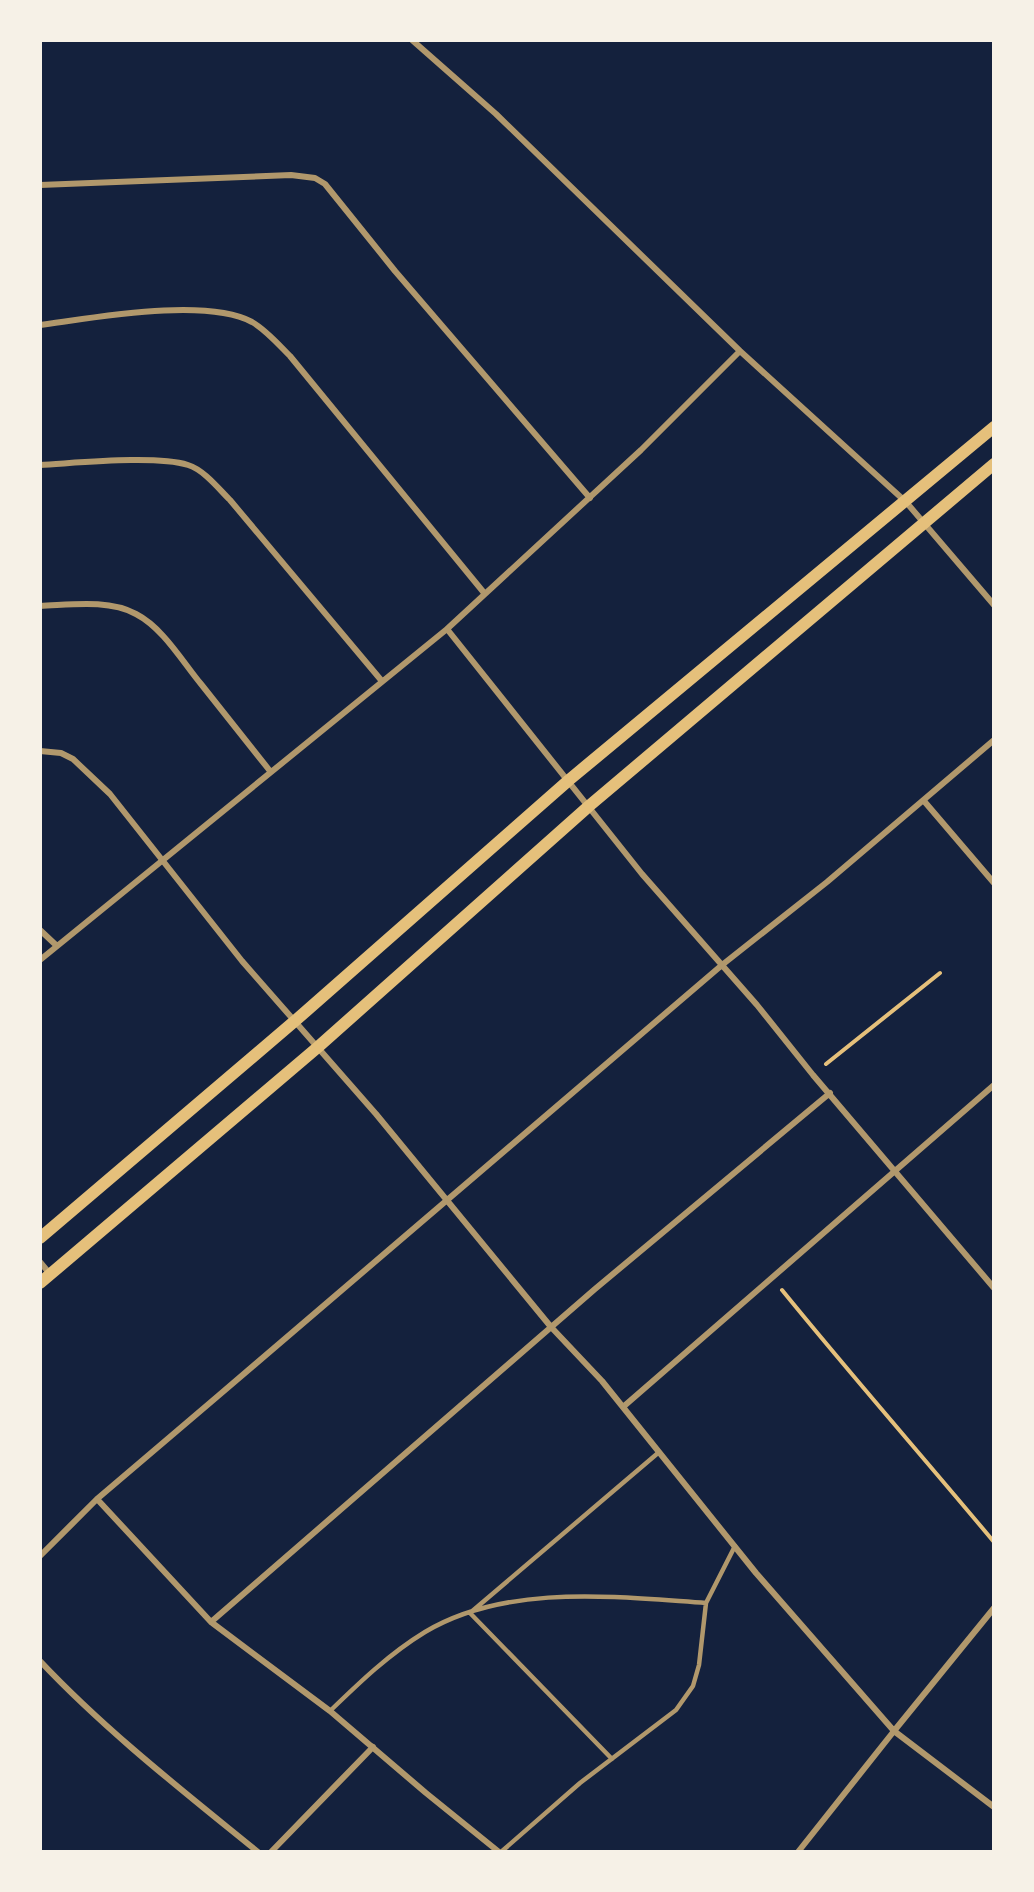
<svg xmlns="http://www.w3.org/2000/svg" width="1034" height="1892" font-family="'DM Sans',sans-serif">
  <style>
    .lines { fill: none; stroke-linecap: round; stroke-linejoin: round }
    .path { stroke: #e5c07b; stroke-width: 4 }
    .service { stroke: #b1986c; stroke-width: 4.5 }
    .minor { stroke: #b1986c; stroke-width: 6 }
    .secondary { stroke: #e5c07b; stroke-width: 12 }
  </style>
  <rect width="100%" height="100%" fill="#14213d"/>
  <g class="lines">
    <path class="path" d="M826,1064l114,-91
      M782,1290c69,85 142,168 212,252"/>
    <path class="service" d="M330,1711c30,-29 59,-57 95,-79 82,-49 191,-35 281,-29
      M612,1759l-142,-146 188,-160
      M501,1852l79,-69 96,-73 17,-24 6,-21 7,-62 29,-57"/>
    <path class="minor" d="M412,40l84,74 244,237 166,151 88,103
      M40,185l251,-10 24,3 10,6 70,87 195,227
      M40,325c53,-7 165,-28 212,-3 14,8 27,23 38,34l195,238
      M40,465c38,-2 115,-10 148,0 16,5 30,23 42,35l151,180
      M40,606c30,-1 68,-7 96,8 27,14 46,47 65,70 23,29 46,58 69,87
      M447,629l195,245 115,131 56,70 181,213
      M40,751l21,2 12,6 37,35 132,167 134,153 175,213 51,54 154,192 138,158 100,-123
      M924,801l70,82
      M40,930l17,16
      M40,960l407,-331 194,-179 99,-99
      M40,1262l10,12
      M623,1407l371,-322
      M97,1499l114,123 119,89 96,82 73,59
      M40,1556l57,-57 121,-103 504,-431 105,-83 167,-142
      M211,1622l384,-333 235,-196
      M40,1661c66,70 143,130 218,191
      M271,1852l102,-105
      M798,1852l96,-121 100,76"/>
    <path class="secondary" d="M40,1238l256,-218 273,-240 425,-353
      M40,1283l278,-236 271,-241 405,-342"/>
  </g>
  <rect width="1034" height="1892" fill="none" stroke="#f6f1e7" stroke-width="84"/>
</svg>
